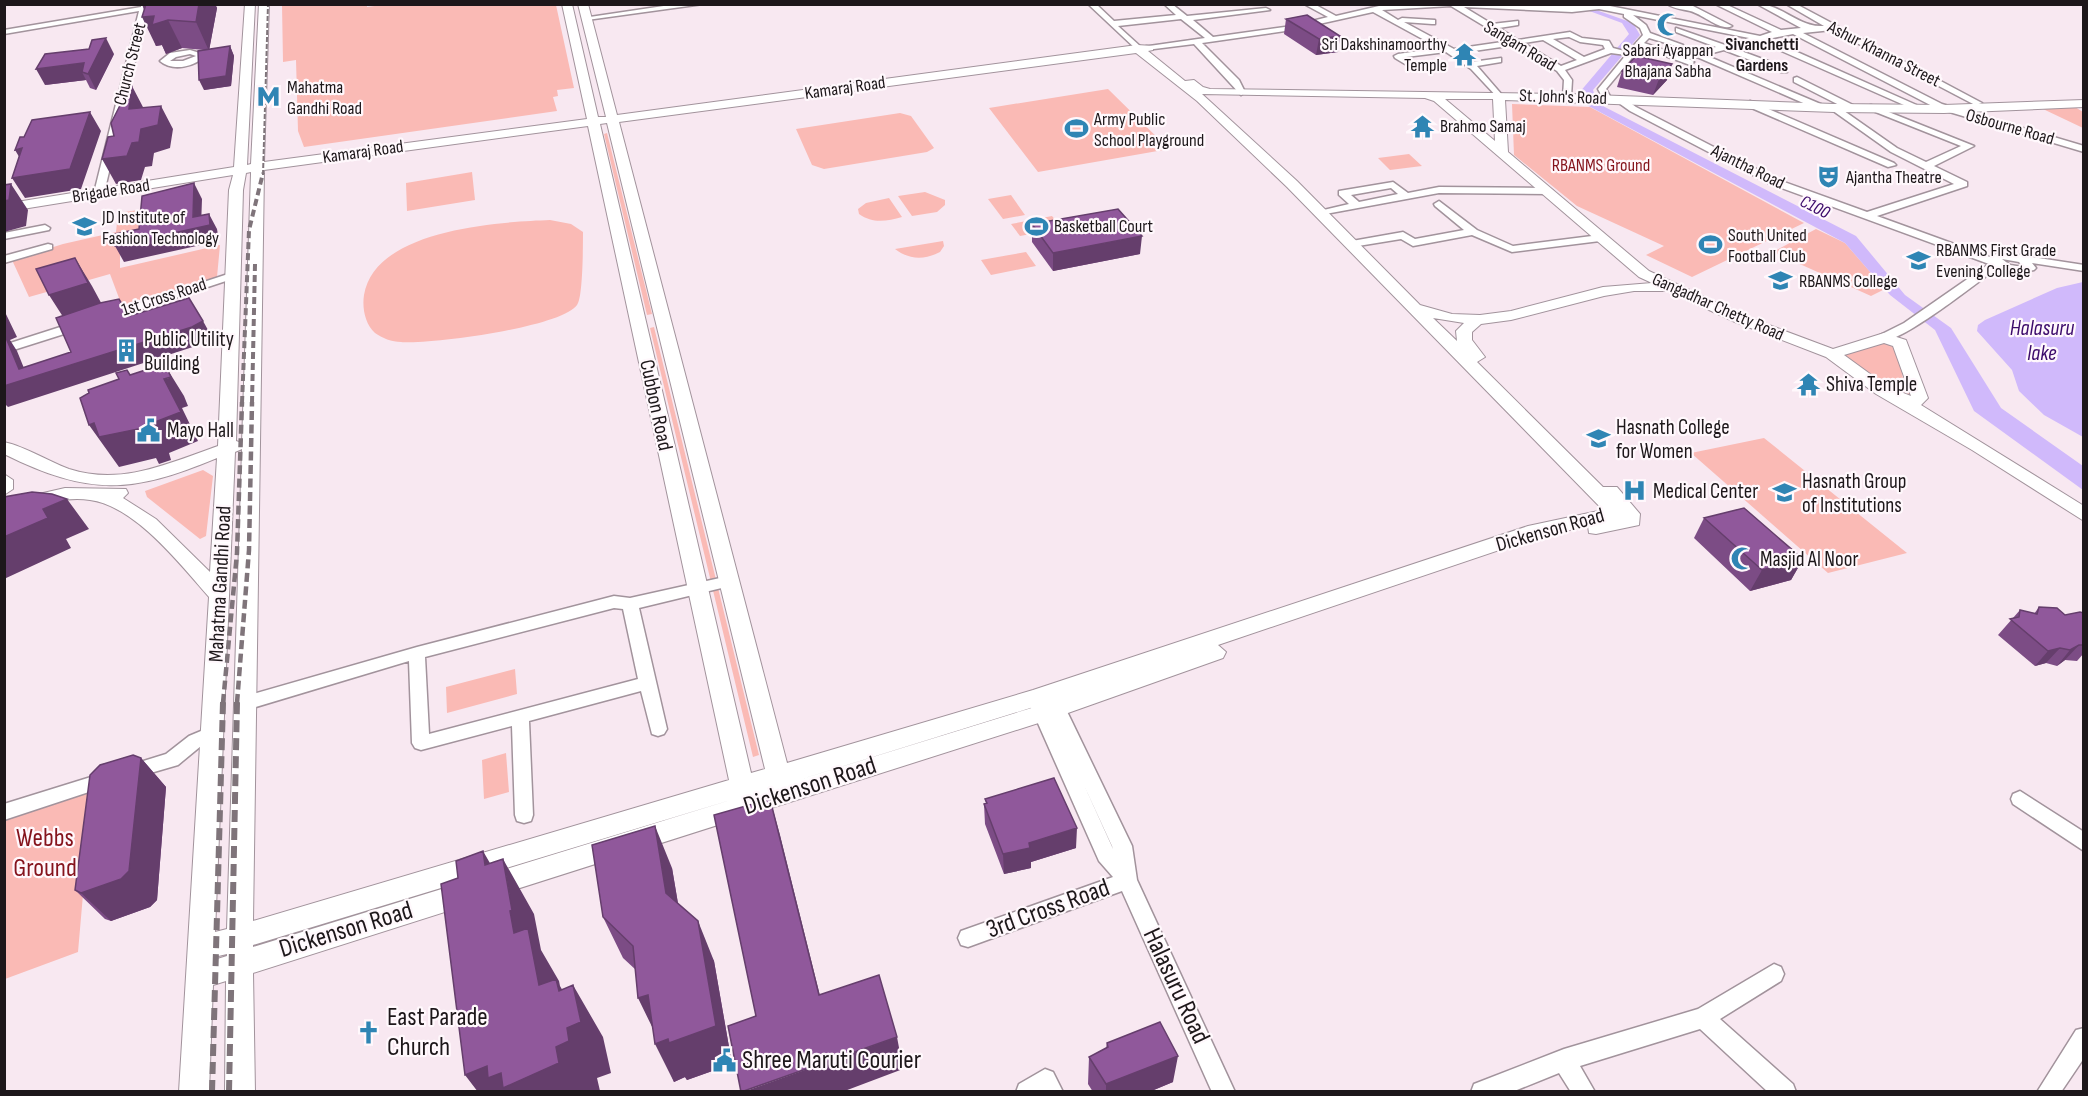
<svg xmlns="http://www.w3.org/2000/svg" width="2088" height="1096" font-family="'Sofia Sans Condensed',sans-serif">
  <style>
    .green { fill: #fabab5 }
    .water { fill: #d0b9fb }
    .lines { fill: none; stroke-linecap: round; stroke-linejoin: round }
    .minor-casing { stroke: #a2939c; stroke-width: 3 }
    .major-casing { stroke: #a2939c; stroke-width: 2 }
    .minor { fill: #fff; fill-rule: evenodd }
    .major { fill: #fff; fill-rule: evenodd }
    .rail-far3 { stroke: #7f747a; stroke-width: 2; stroke-dasharray: 5 2; stroke-linecap: butt }
    .rail-far2 { stroke: #7f747a; stroke-width: 4; stroke-dasharray: 7 4; stroke-linecap: butt }
    .rail-far1 { stroke: #7f747a; stroke-width: 4.5; stroke-dasharray: 9 4.5; stroke-linecap: butt }
    .rail { stroke: #7f747a; stroke-width: 6; stroke-dasharray: 12 6; stroke-linecap: butt }
    .wall { fill: #7c4c85 }
    .shaded-wall { fill: #653e6c }
    .building { fill: #90589b; stroke: #653e6c; stroke-width: 1.5 }
    .labels { text-anchor: middle; dominant-baseline: central; stroke-width: 4.5; stroke-linejoin: round; paint-order: stroke }
    .far-poi-label { font-size: 18px; fill: #1d171a; stroke: #fff8fc; text-anchor: start }
    .far-neighbourhood-label { font-size: 18px; font-weight: bold; fill: #1d171a; stroke: #fff8fc }
    .far-street-label { font-size: 18px; fill: #1d171a; stroke: #fff8fc }
    .far-park-label { font-size: 18px; fill: #85131c; stroke: #fff8fc }
    .far-water-label { font-size: 18px; font-style: italic; fill: #3c0b6b; stroke: #fff8fc }
    .poi-label { font-size: 21px; fill: #1d171a; stroke: #fff8fc; text-anchor: start }
    .street-label { font-size: 21px; fill: #1d171a; stroke: #fff8fc }
    .water-label { font-size: 22px; font-style: italic; fill: #3c0b6b; stroke: #fff8fc }
    .near-street-label { font-size: 26px; fill: #1d171a; stroke: #fff8fc }
    .near-park-label { font-size: 26px; fill: #85131c; stroke: #fff8fc }
    .near-poi-label { font-size: 26px; fill: #1d171a; stroke: #fff8fc; text-anchor: start }
  </style>
  <rect width="100%" height="100%" fill="#f8e8f1"/>
  <path class="green" d="M367,4v3l22,-3 167,1 18,83 -17,2 1,6 -5,1 4,14 -253,36 -6,-16 -2,-71 -13,2 -1,-57z
    M1108,89l61,60 -131,23 -49,-64z
    M1512,104l78,3 214,116 -112,54 -46,-22 18,-9 -87,-40 -63,-51z
    M2075,107l8,5v16l-40,-19z
    M900,113l11,3 23,32 -7,4 -103,17 -12,-4 -16,-36z
    M607,133l45,181 -5,1 -43,-181z
    M1409,154l13,12 -32,4 -12,-12z
    M472,172l3,28 -68,11 -1,-28z
    M925,192l20,8v5l-8,7 -25,4 -14,-20z
    M1011,195l14,20 -22,4 -15,-20z
    M889,198l13,19c-15,4 -29,7 -43,-3l-1,-5 8,-6z
    M145,209l-4,35 -21,5v19l100,-23 -3,32 -95,29 -12,-32 -81,23 -17,-37 51,-16 53,-12 2,-19z
    M1052,216l10,12 -42,8 -9,-12z
    M550,220l21,4 12,8c0,13 0,66 -6,73 -15,22 -147,40 -176,37 -9,0 -19,-4 -26,-9 -10,-9 -13,-25 -11,-38 11,-66 134,-73 186,-75z
    M1816,229l29,14 40,46 -14,7 -98,-44z
    M943,241l1,5 -4,6c-15,8 -31,8 -45,-3z
    M1026,252l10,14 -45,9 -10,-15z
    M654,327l105,428 -6,2 -103,-429z
    M1887,343l11,5 5,31 6,15 -12,-1 -55,-39z
    M1764,438l143,115 -79,20 -137,-120z
    M203,470l10,6 -7,60 -6,3 -53,-42 -2,-6z
    M515,669l2,25 -70,19 -1,-26z
    M506,753l3,39 -25,7 -2,-39z
    M92,791l-14,161 -73,27v-159z"/>
  <path class="water" d="M1573,5h9l51,18 7,12 -47,55 4,13 259,133 49,59 46,33 50,80 82,58v24l-109,-79 -39,-81 -45,-35 -45,-52 -262,-140 -4,-10 50,-59 -7,-11z
    M2083,282h1l-1,155 -39,-22 -25,-24 -7,-21 -35,-39 1,-6 7,-5 72,-32z"/>
  <g class="lines">
    <defs>
      <path id="minor" d="M141,4h31l-25,6 -43,183 -5,3 -5,-3 45,-182 -135,23v-4l137,-23z
        M677,4h26l-116,16 -4,-2z
        M1088,4h8l18,17 62,-6 -12,-11h8l15,12 79,-8 4,2 -77,10 20,17 79,-11 36,-9 -24,-13h10l22,12 43,-10 21,-2 185,2 -2,-2h17l160,32 12,-4 -57,-28h10l56,26 20,-2 -44,-24c25,0 42,24 67,22l-38,-22h10l186,99 -7,2 -143,-75 -29,3 139,71 142,42v6l-148,-44 -143,-74 -25,5 153,68 -8,2 -154,-68 -26,7 54,20v4h-6l-57,-22 -19,5 118,50v4h-6l-120,-52 -8,2 5,3 -4,3 -49,-18 -35,42 5,9 -4,3 -3,-1 -6,-11 28,-34 -15,-2 -46,17 7,10 -1,17 -4,3 -4,-3 1,-17 -7,-9 -42,-26 -55,8 12,9 29,-4v4l-24,4 26,30 -4,3 -28,-30 -25,-17 -40,5 8,7 -4,3 -15,-9 -1,-2 4,-2 41,-6 -66,-36 -81,18 -90,13 37,37 6,12 -4,3 -47,-51 -48,6v-4h3l56,-8 -24,-19 -63,7 22,20v4h-3zM1451,6l58,35 -55,8 -50,-27 28,2h3v-4l-33,-2 -4,2 -16,-10zM1464,7l108,5 27,-3 25,5v3l16,11 3,7 -15,17 -15,-4 -4,-7 -27,-3 -12,-6 -52,8 -19,-12 19,-3v-4l-26,3zM1633,15l116,23 -24,7 -49,-17v4l40,15 -35,9 -37,-13 5,-5 30,9 4,-2 -33,-12 -4,-8zM1569,37l11,5 23,3 2,4 -21,8 -31,-18zM1543,40l34,20 -16,6 -37,-23z
        M1667,4l26,2 39,20c-11,6 -29,-12 -42,-15 -8,-2 -15,-2 -23,-7z
        M190,50l16,5c-11,12 -33,17 -46,6l10,-8zM190,54l6,2 -13,5h-13l6,-4z
        M1797,77l56,28 2,2 -8,2 -53,-27v-4z
        M1616,97h6l14,10 140,72 91,33 87,-28 -63,-32 -62,-44 8,-2 60,42 29,14 35,-16 -98,-39 8,-2 103,41 -40,20 33,16v4l-90,30 113,41 10,-5 84,13v6l-52,-8 4,5 -2,2 -19,4 -18,-6c-19,14 -98,77 -117,73v-6l24,-12 85,-59 -221,-81 -138,-72 -14,-10zM2002,259l17,3 4,5 -13,-2z
        M1750,101l144,62 2,2 -8,2 -141,-61 -1,-2z
        M1393,182l15,11 31,-6 109,1 5,3 -5,3 -109,-1 -119,22 -5,-3 34,-8 -10,-9v-4zM1391,188l7,6 -39,8 -8,-7z
        M1439,201l38,29 36,16 87,-11 5,3 -5,3 -88,11 -40,-17 -59,11 -12,-7 -49,8 -5,-3 5,-3 51,-9 12,7 49,-9 -29,-24 -1,-2z
        M45,225l5,3 -1,2 -45,9v-6z
        M48,244l4,1v4l-48,14v-7z
        M234,272l4,1v4l-127,42h-8l-2,-3z
        M79,321l6,4 -2,3 -79,25v-8z
        M729,576l5,1 3,4 -3,4 -95,23 28,121 -3,5 -6,2 -6,-2 -11,-43 -112,30 4,94 -2,6 -7,2 -7,-2 -2,-6 -3,-89 -91,24 -6,-2 -3,-5 -3,-82 -163,49 -6,-2 -3,-5 3,-5 6,-2 171,-49 197,-51 16,2zM614,608l9,1 15,70 -209,55 -4,-77z
        M1051,690l6,2 3,5 72,149 5,34 98,212h-23l-90,-201 -154,56 -7,-2 -3,-7 3,-7 152,-54 -14,-16 -70,-158 3,-5h11l2,-6zM1083,783l29,63 1,3z
        M213,726l6,2 3,5 -3,5 -18,8 -23,19 -48,14 -6,-2 -3,-5 3,-5 42,-13 23,-18z
        M107,772l6,2 3,5 -3,5 -109,36v-16z
        M2020,791l64,41v19l-71,-47 -2,-5 2,-5z
        M1774,964l7,3 3,7 -3,7 -61,38 73,65 3,8h-28l-68,-63 -120,37 15,26h-24l-12,-19 -47,19h-41l3,-8 90,-35 134,-40z
        M2084,1028v30l-23,34h-24l39,-62z
        M1045,1069l8,3 10,20h-47l3,-8z"/>
      <path id="major" d="M245,4h10l-8,161 4,-1 8,-160h10l-5,158 323,-43 -25,-115h10l26,113h8l-28,-113h10l29,111 520,-70 16,1v4l-5,1 37,30 9,-1 9,7 7,2 357,5 267,10 110,1 140,-5v7l-140,6 -110,-1 -329,-12 3,52 141,119 96,45 88,33 51,-16 22,7 22,58 -7,7 163,101v15l-112,-71 -96,-56 -50,-37 -91,-35 -67,-31h-34l-30,5 -93,24 -30,4 -9,8v8l13,17 -8,5 126,125h14l23,27 -1,11 -43,9 -7,-1 -1,-7 -50,11 -320,108 8,7 -3,6 -172,61 -798,254 2,119h-30l1,-111 -13,4 -4,107h-30l30,-495c-29,-33 -74,-91 -119,-97 -27,-5 -59,8 -86,14v-12l61,-14 61,1 2,4 -5,5 33,21 54,53 7,-114c-86,36 -128,38 -213,-4v-12c23,5 43,19 65,27 53,17 100,-6 149,-23l11,-256 4,-15 -229,37v-8l230,-37zM1136,53l61,48 90,86 316,323 -75,16 -495,164 -246,73 -168,-641zM1202,94l223,4 9,3 205,176 13,6 -49,4 -92,24 -31,4 -28,-1 -32,-9 -123,-124zM1445,99h48l2,42zM607,123l158,646 -14,4 -151,-649zM588,126l141,654 -476,141 11,-751zM251,172v2l-9,269 -6,-2 7,-251 3,-17zM1433,318l31,5 -8,8 1,10zM1884,343l9,3 18,50 -23,-9 -44,-32zM242,449l-15,480 -12,3 20,-480zM1043,704l-5,2 -246,76zM734,799l-481,148v-2zM227,954v2l-13,4v-3z
        M4,474l9,6v9l-9,6z"/>
    </defs>
    <use href="#minor" class="minor-casing"/>
    <use href="#major" class="major-casing"/>
    <use href="#minor" class="minor"/>
    <use href="#major" class="major"/>
    <path class="rail-far3" d="M263,175l5,-171"/>
    <path class="rail-far2" d="M242,403l7,-173 14,-57
      M252,403l3,-139"/>
    <path class="rail-far1" d="M223,703l14,-150 5,-151
      M237,703l12,-153 3,-148"/>
    <path class="rail" d="M212,1092l11,-390
      M229,1092l8,-390"/>
  </g>
  <path class="wall" d="M142,4h73l2,4 -8,42 21,-4 4,10 -3,30 -27,4v-40l-22,-2 -16,6 -4,-9 -6,1z
    M1286,19l54,17 -2,16 -22,3 -32,-21z
    M114,54l-18,36 -6,-2 -4,-8 -41,5z
    M1622,71l45,9 -14,15 -36,-8z
    M1032,224l108,30 -87,17 -21,-29z
    M1704,518l99,41 -12,21 -41,11 -56,-53z
    M2039,607l26,8 19,-2v40l-7,8 -12,-1 -8,6 -11,-3 -11,3 -37,-31 22,-25 14,4z
    M141,758l25,29 -9,113 -7,7 -39,14 -6,-2 -30,-29z
    M985,799l91,49 -45,14v6l-27,6 -19,-50 -1,-20h2z
    M672,868l6,35 36,58 18,103 -45,16 -2,-3 -11,5 -22,-56 -16,-56 -13,-12 -20,-41z
    M1107,1043l66,39 -24,10h-56l-5,-8 1,-27 17,-9z"/>
  <path class="shaded-wall" d="M142,4h9l17,16 14,28 -16,6 -4,-9 -6,1 -14,-29h6z
    M199,4h16l2,4 -8,43 -13,-29z
    M1340,36l-2,16 -22,3 3,-16z
    M106,38l8,16 -18,36 -8,-16 -6,-2 4,8 -41,5 -9,-16 48,-6z
    M230,46l4,10 -3,30 -27,4 -5,-10z
    M1672,64l-5,16 -14,15 6,-16z
    M132,86l12,23 17,-3 12,23 -3,19 -16,5 -2,13 -7,1 -4,13 -25,4 -14,-25 30,-16 -3,-34z
    M90,112l11,19 -20,58 -56,9 -13,-20z
    M22,148l5,22 -12,-20z
    M194,183l8,16 -1,28 8,-13 8,15 2,12 -95,21 -9,-16 78,-29z
    M11,184l17,26 -2,16 -22,6v-31z
    M1142,236l-2,18 -87,17v-18z
    M75,258l17,28 13,24 -38,13 -18,-28z
    M4,310l13,27 -7,3 7,11 11,27 175,-57 10,18 -11,5 -194,63 -4,-4v-17l15,-17 -15,-26z
    M166,367l18,29 4,10 -6,2 16,33 -29,12 2,7 -12,4 -3,-6 -37,9 -30,-42 5,-2 56,1 14,-45 5,-1z
    M67,499l22,30 -23,10 5,9 -67,31v-42l39,-28z
    M1803,559l-12,21 -41,11 12,-21z
    M2079,645l-14,15 -8,6 13,-16z
    M2060,648l-14,15 -11,3 13,-15z
    M141,758l25,29 -9,113 -7,7 -39,14 -30,-28z
    M770,799l10,36 48,193 -9,-33z
    M655,826l17,42 11,66 -17,-41z
    M1077,828l-1,20 -45,14v6l-27,6 -1,-20 26,-11z
    M483,851l27,47 -7,-39 31,55 7,36 18,31 1,5 21,36 -8,-37 30,52 8,36 -14,5 3,13 -122,1 -13,-17 49,-142 -29,-68z
    M698,921l16,40 18,103 -45,16 -2,-3 -11,5 -19,-38z
    M648,995l9,42 -19,-39z
    M897,1037l6,32 -61,23h-99z
    M1178,1056l-5,26 -24,10h-43v-8z"/>
  <path class="building" d="M146,4h53l-3,18 -28,-2 -16,5 2,-9 -12,1z
    M1307,15l33,21 -21,3 -33,-20z
    M106,38l-18,36 -6,-2 2,-9 -48,6 9,-15 44,-5 3,-9z
    M230,46l-4,30 -27,4 -1,-29z
    M1636,56l36,8 -13,15 -37,-8z
    M130,86h2l-3,23 32,-3 -3,19 -17,4 -2,13 -7,1 -5,13 -25,3 6,-22 6,-1 -3,-13z
    M90,112l-20,57 -58,9 10,-30 -7,2 5,-13h4l8,-17z
    M194,183l-1,34 16,-3 1,11 -95,21 -1,-12 25,-5 3,-33z
    M11,184l-2,16 -5,1v-16z
    M1118,209l24,27 -89,17 -21,-29z
    M75,258l13,25 -39,12 -13,-26z
    M189,298l14,23 -11,6 -188,59v-53l15,36 52,-17 -15,-34 44,-15 19,-4 10,17z
    M161,365l2,4 3,-2 5,10 -7,2 17,33 -31,12 3,7 -12,4 -3,-6 -39,8 -5,-14 -5,2 -9,-27 9,-5 -1,-3 31,-11 -3,-6 11,-3 3,5z
    M32,492l20,2 15,5 -24,10 5,9 -44,19v-40z
    M1744,508l59,51 -41,11 -58,-52z
    M2039,607l18,1 8,7 15,-3 4,1v32h-5l-9,5 -10,-2 -12,3 -38,-32 9,-2 1,-7 17,4z
    M133,755l8,3 -12,113 -8,8 -40,14 -6,-3 15,-115 10,-10z
    M1054,778l23,50 -48,15 1,5 -27,6 -19,-50 3,-1 -2,-4z
    M770,799l49,196 60,-20 18,62 -156,55 -13,-66 28,-10 -42,-201z
    M655,826l11,67 32,28 18,105 -47,17 -1,-4 -13,5 -7,-49 -10,3 -5,-52 -30,-29 -11,-72z
    M483,851l2,14 18,-6 9,51 -2,1 4,22 14,-5 11,57 17,-6 3,12 14,-6 8,37 -14,6 2,13 -13,6 3,16 -56,25 -2,-15 -13,5 -1,-12 -22,9 -24,-191 17,-6 -2,-17z
    M1160,1022l18,34 -72,28 -17,-27 19,-10 -1,-4z"/>
  <defs>
    <symbol id="mosque-bare" viewBox="-9 -9 18 18"><path d="M3.5-4.9A6 6 0 1 0 3.5 4.9A5 5 0 1 1 3.5-4.9Z" fill="#2f85b4" stroke="#fff8fc" stroke-width="2.5" paint-order="stroke"/></symbol>
    <symbol id="temple-bare" viewBox="-9 -9 18 18"><path d="M0-6L5-2H3V0L6.5 2.5H4V6H1.5V3h-3V6H-4V2.5H-6.5L-3 0V-2H-5Z" fill="#2f85b4" stroke="#fff8fc" stroke-width="2.5" paint-order="stroke"/></symbol>
    <symbol id="metro-bare" viewBox="-9 -9 18 18"><path d="M-5.5 5V-5H-3L0 0L3-5H5.5V5H3V-.5L0 4L-3-.5V5Z" fill="#2f85b4" stroke="#fff8fc" stroke-width="2.5" paint-order="stroke"/></symbol>
    <symbol id="stadium-bare" viewBox="-9 -9 18 18"><path d="M0-5a6.5 5 0 1 0 0 10a6.5 5 0 1 0 0-10ZM-3.5-1.8h7v3.6h-7Z" fill="#2f85b4" stroke="#fff8fc" stroke-width="2.5" paint-order="stroke"/></symbol>
    <symbol id="theatre-bare" viewBox="-9 -9 18 18"><path d="M-5-5.5Q0-4 5-5.5V0Q5 5 0 6Q-5 5-5 0ZM-3.3-2.5H-1v1.5H-3.3ZM1-2.5H3.3v1.5H1ZM-2.8 1Q0 5.5 2.8 1Z" fill="#2f85b4" stroke="#fff8fc" stroke-width="2.5" paint-order="stroke"/></symbol>
    <symbol id="university-bare" viewBox="-9 -9 18 18"><path d="M0-5L7-2L0 1L-7-2ZM-4 1L0 2.5L4 1V4Q0 6-4 4Z" fill="#2f85b4" stroke="#fff8fc" stroke-width="2.5" paint-order="stroke"/></symbol>
    <symbol id="building-bare" viewBox="-9 -9 18 18"><path d="M-4-6H4V6H1V3H-1V6H-4ZM-2.5-4.3h1.7v1.8h-1.7ZM.8-4.3h1.7v1.8H.8ZM-2.5-1h1.7V.8h-1.7ZM.8-1h1.7V.8H.8Z" fill="#2f85b4" stroke="#fff8fc" stroke-width="2.5" paint-order="stroke"/></symbol>
    <symbol id="civic-bare" viewBox="-9 -9 18 18"><path d="M-.6-6.5H3V-4.5H.6V-3L4-1V1h2V6H-6V1h2V-1L-.6-3ZM-1.2 2.5V6h2.4V2.5Z" fill="#2f85b4" stroke="#fff8fc" stroke-width="2.5" paint-order="stroke"/></symbol>
    <symbol id="hospital-bare" viewBox="-9 -9 18 18"><path d="M-5-5h3v3.5h4V-5h3V5h-3V1.5h-4V5h-3Z" fill="#2f85b4" stroke="#fff8fc" stroke-width="2.5" paint-order="stroke"/></symbol>
    <symbol id="church-bare" viewBox="-9 -9 18 18"><path d="M-1.2-6h2.4v3.5h3.3v2.4h-3.3V6h-2.4V-.1h-3.3v-2.4h3.3Z" fill="#2f85b4" stroke="#fff8fc" stroke-width="2.5" paint-order="stroke"/></symbol>
  </defs>
  <g fill-rule="evenodd">
    <use href="#mosque-bare" x="1652" y="8" width="33" height="33"/>
    <use href="#temple-bare" x="1448" y="38" width="33" height="33"/>
    <use href="#metro-bare" x="252" y="80" width="33" height="33"/>
    <use href="#temple-bare" x="1406" y="110" width="33" height="33"/>
    <use href="#stadium-bare" x="1060" y="112" width="33" height="33"/>
    <use href="#theatre-bare" x="1812" y="160" width="33" height="33"/>
    <use href="#stadium-bare" x="1020" y="210" width="33" height="33"/>
    <use href="#university-bare" x="68" y="210" width="33" height="33"/>
    <use href="#stadium-bare" x="1694" y="228" width="33" height="33"/>
    <use href="#university-bare" x="1902" y="244" width="33" height="33"/>
    <use href="#university-bare" x="1764" y="264" width="33" height="33"/>
    <use href="#building-bare" x="110" y="334" width="33" height="33"/>
    <use href="#temple-bare" x="1792" y="368" width="33" height="33"/>
    <use href="#civic-bare" x="132" y="414" width="33" height="33"/>
    <use href="#university-bare" x="1582" y="422" width="33" height="33"/>
    <use href="#hospital-bare" x="1618" y="474" width="33" height="33"/>
    <use href="#university-bare" x="1768" y="476" width="33" height="33"/>
    <use href="#mosque-bare" x="1726" y="542" width="33" height="33"/>
    <use href="#church-bare" x="352" y="1016" width="33" height="33"/>
    <use href="#civic-bare" x="708" y="1044" width="33" height="33"/>
  </g>
  <g class="labels">
    <g class="far-poi-label">
      <text x="1447" y="44" text-anchor="end">Sri Dakshinamoorthy<tspan x="1447" dy="21">Temple</tspan></text>
      <text x="1668" y="50" text-anchor="middle">Sabari Ayappan<tspan x="1668" dy="21">Bhajana Sabha</tspan></text>
      <text x="287" y="87">Mahatma<tspan x="287" dy="21">Gandhi Road</tspan></text>
      <text x="1094" y="119">Army Public<tspan x="1094" dy="21">School Playground</tspan></text>
      <text x="1440" y="126">Brahmo Samaj</text>
      <text x="1846" y="177">Ajantha Theatre</text>
      <text x="102" y="217">JD Institute of<tspan x="102" dy="21">Fashion Technology</tspan></text>
      <text x="1054" y="226">Basketball Court</text>
      <text x="1728" y="235">South United<tspan x="1728" dy="21">Football Club</tspan></text>
      <text x="1936" y="250">RBANMS First Grade<tspan x="1936" dy="21">Evening College</tspan></text>
      <text x="1799" y="281">RBANMS College</text>
    </g>
    <g class="far-neighbourhood-label">
      <text x="1762" y="44">Sivanchetti<tspan x="1762" dy="21">Gardens</tspan></text>
    </g>
    <g class="far-street-label">
      <text transform="translate(1520 46) rotate(31)">Sangam Road</text>
      <text transform="translate(1884 54) rotate(27)">Ashur Khanna Street</text>
      <text transform="translate(130 64) rotate(-76)">Church Street</text>
      <text transform="translate(845 88) rotate(-8)">Kamaraj Road</text>
      <text transform="translate(1563 97) rotate(2)">St. John's Road</text>
      <text transform="translate(2010 127) rotate(16)">Osbourne Road</text>
      <text transform="translate(363 152) rotate(-8)">Kamaraj Road</text>
      <text transform="translate(1748 167) rotate(26)">Ajantha Road</text>
      <text transform="translate(111 191) rotate(-9)">Brigade Road</text>
      <text transform="translate(164 297) rotate(-18)">1st Cross Road</text>
      <text transform="translate(1718 307) rotate(24)">Gangadhar Chetty Road</text>
    </g>
    <g class="far-park-label">
      <text x="1601" y="165">RBANMS Ground</text>
    </g>
    <g class="far-water-label">
      <text transform="translate(1815 207) rotate(27)">C100</text>
    </g>
    <g class="poi-label">
      <text x="144" y="339">Public Utility<tspan x="144" dy="24">Building</tspan></text>
      <text x="1826" y="384">Shiva Temple</text>
      <text x="1616" y="427">Hasnath College<tspan x="1616" dy="24">for Women</tspan></text>
      <text x="167" y="430">Mayo Hall</text>
      <text x="1802" y="481">Hasnath Group<tspan x="1802" dy="24">of Institutions</tspan></text>
      <text x="1653" y="491">Medical Center</text>
      <text x="1760" y="559">Masjid Al Noor</text>
    </g>
    <g class="street-label">
      <text transform="translate(656 405) rotate(78)">Cubbon Road</text>
      <text transform="translate(1550 530) rotate(-16)">Dickenson Road</text>
      <text transform="translate(220 584) rotate(-87)">Mahatma Gandhi Road</text>
    </g>
    <g class="water-label">
      <text x="2042" y="328">Halasuru<tspan x="2042" dy="25">lake</tspan></text>
    </g>
    <g class="near-street-label">
      <text transform="translate(810 786) rotate(-18)">Dickenson Road</text>
      <text transform="translate(1048 909) rotate(-20)">3rd Cross Road</text>
      <text transform="translate(346 930) rotate(-17)">Dickenson Road</text>
      <text transform="translate(1176 986) rotate(65)">Halasuru Road</text>
    </g>
    <g class="near-park-label">
      <text x="45" y="838">Webbs<tspan x="45" dy="30">Ground</tspan></text>
    </g>
    <g class="near-poi-label">
      <text x="387" y="1017">East Parade<tspan x="387" dy="30">Church</tspan></text>
      <text x="742" y="1060">Shree Maruti Courier</text>
    </g>
  </g>
  <rect width="2088" height="1096" fill="none" stroke="#1d171a" stroke-width="12"/>
</svg>
